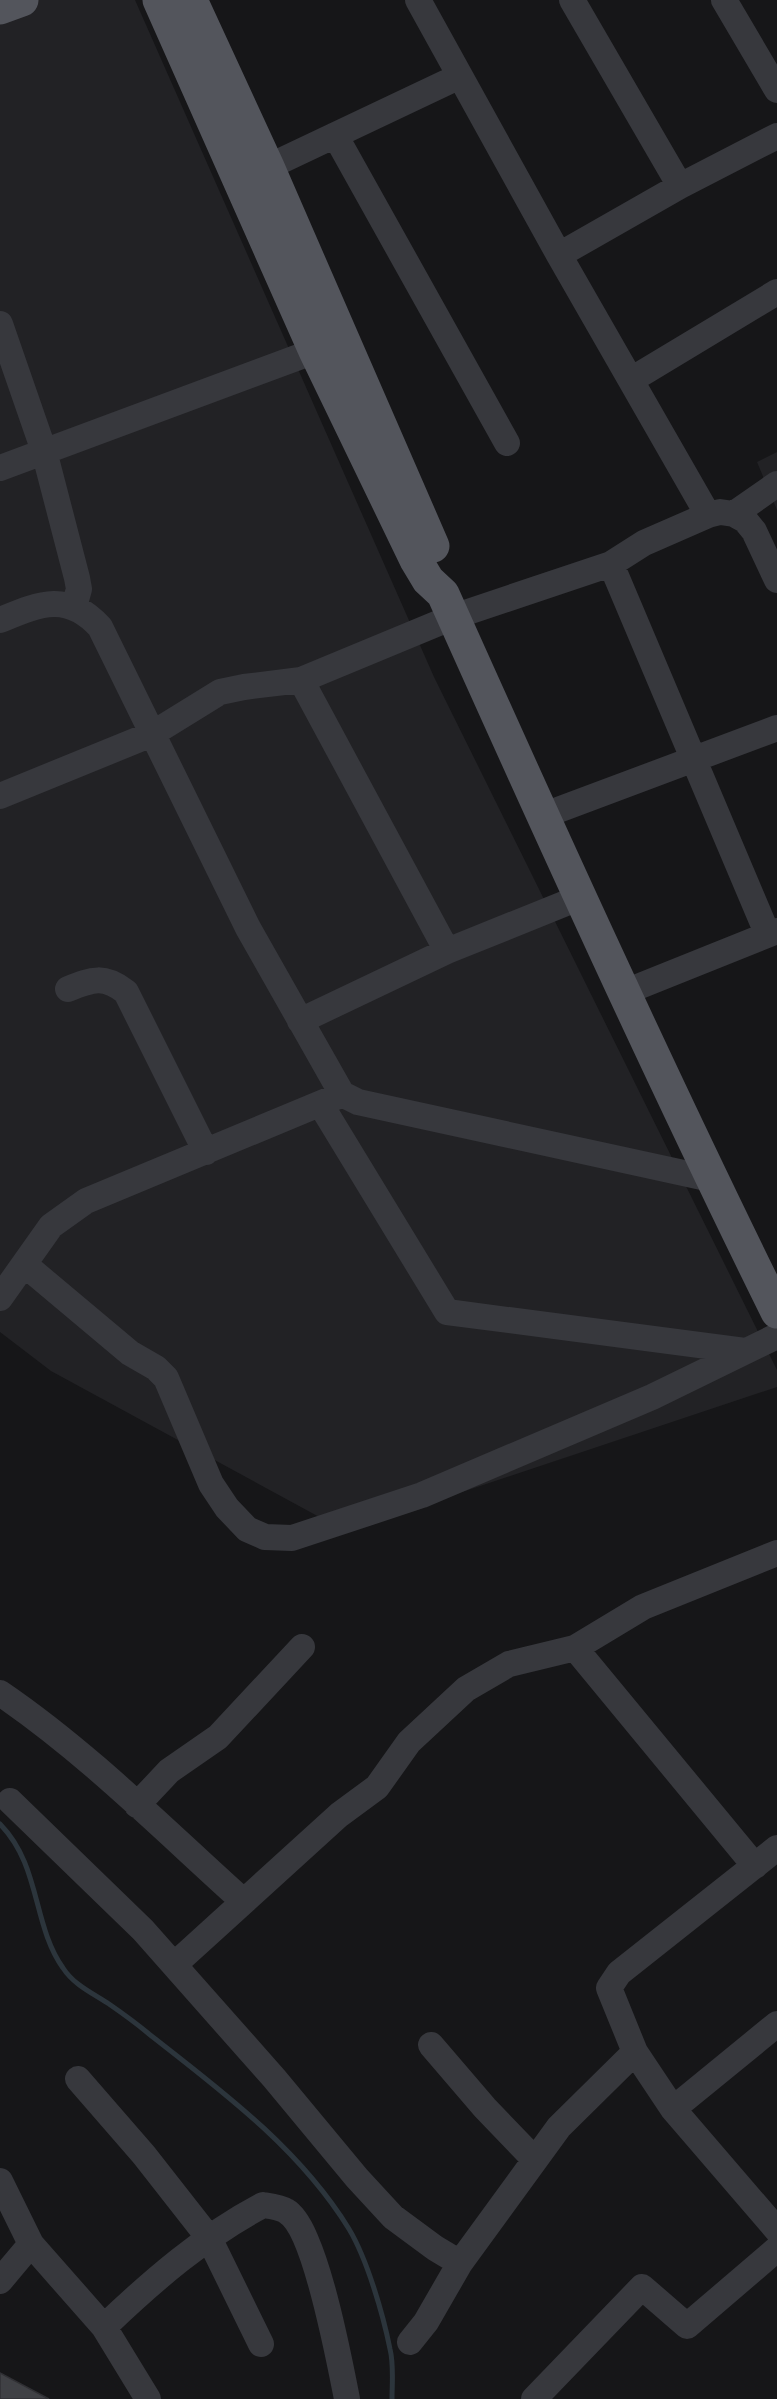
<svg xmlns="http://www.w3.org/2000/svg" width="777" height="2399" font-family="'Roboto Condensed',sans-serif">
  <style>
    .built { fill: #222225 }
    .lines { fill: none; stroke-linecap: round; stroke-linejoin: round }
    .stream { stroke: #2c353c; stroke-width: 5 }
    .building { fill: #404145; stroke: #303034; stroke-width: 1.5 }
    .minor { stroke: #37383d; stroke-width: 26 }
    .major { stroke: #53555c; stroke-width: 33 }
  </style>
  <rect width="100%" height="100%" fill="#161618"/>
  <path class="built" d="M0,0h135l299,677 343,693v17l-432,144 -294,-160 -51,-39z
    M777,452v58l-20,-48z"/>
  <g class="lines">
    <path class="stream" d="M0,1824c41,42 32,100 63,144 11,17 29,25 46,36 13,9 27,19 40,30 73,57 151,115 200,195 18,30 34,85 41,120 4,16 2,34 2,50"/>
  </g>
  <path class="building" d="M0,2373l49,26h-49z"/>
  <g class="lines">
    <path class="minor" d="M418,0l141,255 149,260
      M572,0l108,186
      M724,0l53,90
      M335,135l172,308
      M268,167l192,-91
      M559,255l121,-69 97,-50
      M0,324l44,127 33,127 2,11 -5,18
      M631,380l146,-88
      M0,468l315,-117
      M734,514l43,-30
      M611,564l156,369
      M0,620c39,-16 67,-29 100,7l148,301 94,166 16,8 353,77
      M301,680l146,271
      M0,796l152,-62 68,-42 24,-5 57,-7 152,-63 158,-53 33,-21 64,-28 12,-3 14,2 11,6 9,11 23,49
      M542,816l235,-88
      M68,989c25,-10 36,-14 58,3l80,160
      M625,992l152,-61
      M300,1021l147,-70 134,-54
      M321,1105l126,207 298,39
      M24,1264l106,89 26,15 10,10 45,106 16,24 20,21 18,8 27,1 130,-43 230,-98 125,-61
      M0,1298l51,-72 35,-25 250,-104
      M575,1648l180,218
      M0,1693c88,60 164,137 243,208
      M10,1801l133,129 131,148 83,100 36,39 42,31 25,15
      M137,1805l32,-34 49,-34 84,-90
      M777,1848l-158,125 -10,15 26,64 38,57 104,121
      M174,1965l165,-150 38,-28 32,-45 57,-53 43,-25 66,-16 68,-41 134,-54
      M431,2045l54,63 50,52
      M78,2079l66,76 65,83 52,106
      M673,2109l104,-85
      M0,2181l31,63 73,83 44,72
      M0,2281l31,-37
      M104,2327c48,-46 100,-91 159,-122 7,1 17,2 23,6 29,16 54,153 61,188
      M410,2342l16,-20 34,-59 99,-136 76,-75
      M534,2399l108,-112 45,39 90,-77"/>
    <path class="major" d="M159,0l156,351 101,209 12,20 15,14c108,241 217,481 334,718
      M191,0l77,167 165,379
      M0,8l22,-8"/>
  </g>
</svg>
